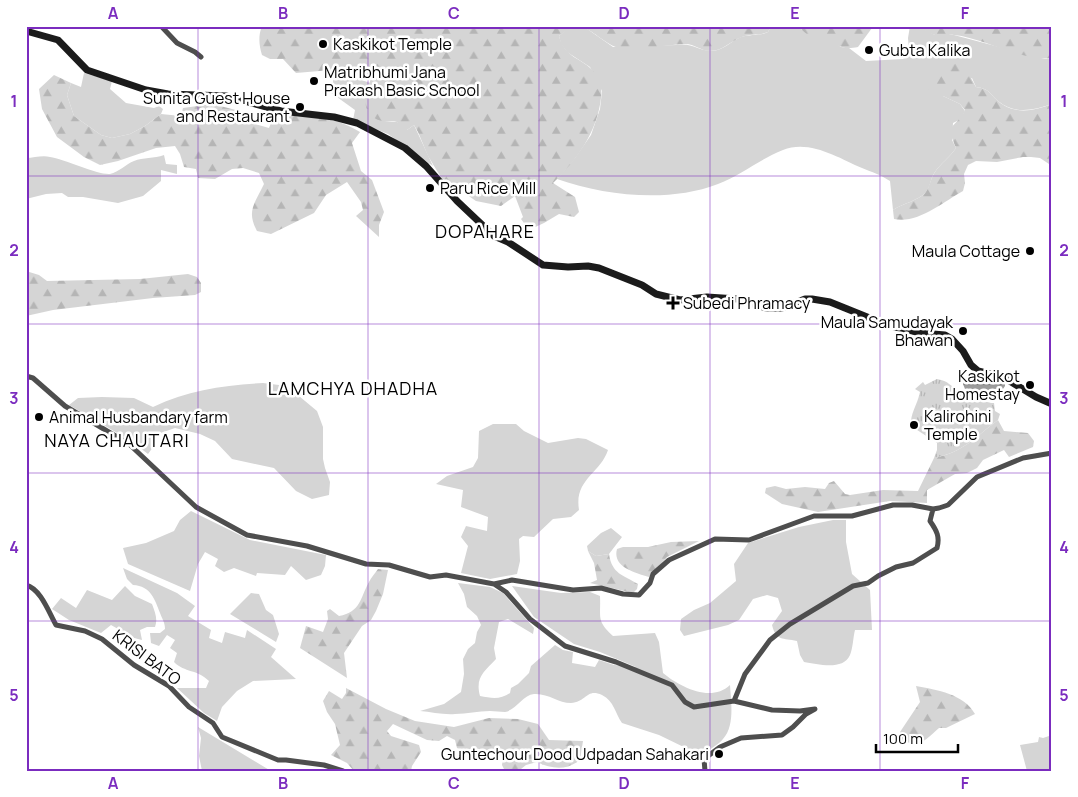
<svg xmlns="http://www.w3.org/2000/svg" width="1078" height="797" font-family="Manrope,sans-serif">
  <style>
    .grass { fill: #d5d5d5 }
    .forest { fill: url(#forest-firs) }
    .park { fill: url(#park-tufts) }
    .water { fill: url(#water-rules) }
    .lines { fill: none; stroke-linecap: round; stroke-linejoin: round }
    .street { stroke: #4e4e4e; stroke-width: 5 }
    .secondary { stroke: #1b1b1b; stroke-width: 7 }
    .grid { fill: none; stroke: #7b2cbf; stroke-width: 1; stroke-opacity: 0.55 }
    .poi-dot { fill: #000; stroke: #fff; stroke-width: 2 }
    .labels { text-anchor: middle; dominant-baseline: central; stroke-width: 5; stroke-linejoin: round; paint-order: stroke }
    .poi-label { font-size: 16px; fill: #000; stroke: #fff; text-anchor: start }
    .street-label { font-size: 16px; fill: #000; stroke: #fff }
    .neighbourhood-label { font-size: 18px; letter-spacing: 1px; fill: #000; stroke: #fff }
    .neatline { fill: none; stroke: #7b2cbf; stroke-width: 2 }
    .grid-label { font-size: 16px; text-anchor: middle; font-weight: bold; fill: #7b2cbf }
  </style>
  <defs>
    <pattern id="forest-firs" width="22" height="20" patternUnits="userSpaceOnUse" patternTransform="scale(1.25)"><rect width="22" height="20" fill="#d5d5d5"/><path d="M5 1l3.5 6h-7zM16 11l3.5 6h-7z" fill="#b5b5b5"/></pattern>
    <pattern id="park-tufts" width="24" height="20" patternUnits="userSpaceOnUse" patternTransform="scale(1.25)"><rect width="24" height="20" fill="#d5d5d5"/><path d="M3 7l-1-3M5 7V3M7 7l1-3M15 17l-1-3M17 17v-4M19 17l1-3" fill="none" stroke="#b5b5b5"/></pattern>
    <pattern id="water-rules" width="6" height="5" patternUnits="userSpaceOnUse" patternTransform="scale(1.25)"><rect width="6" height="5" fill="#9c9c9c"/><path d="M0 2.5h6" fill="none" stroke="#7d7d7d"/></pattern>
  </defs>
  <rect width="100%" height="100%" fill="#fff"/>
  <path class="grass" d="M574,26h9l30,21 64,-2c14,-3 22,6 35,6 12,-1 19,-10 29,-14 9,-3 18,-1 27,-5l3,-6h28l3,4 24,7 15,10 8,1 17,13 37,-2 6,-8 -1,-13 2,-12 9,1 16,8h19l91,24 7,-1v46c-18,6 -37,11 -54,-3 -9,-8 -8,-12 -22,-14l-4,-9 -29,18 17,8 5,7 -4,8 -8,4 -1,17 4,8c-6,9 -16,16 -21,24 -5,6 -4,15 -10,21 -6,7 -23,11 -32,17l-3,-29c-9,-6 -18,-9 -28,-13 -23,-10 -53,-29 -79,-18 -23,9 -42,25 -65,34 -49,19 -112,12 -161,-5l18,-21 16,-23 9,-26 2,-18 -12,-24 -23,-15 -6,-8 -2,-8 7,-6z
    M334,70l36,13 -2,4 16,34 13,1 10,8 7,-5 19,41 -45,-32 -35,-14 2,-10 -25,-18 3,-10z
    M84,73l28,8 -2,8 16,14 28,5 5,-2 4,3 -2,5 -16,12 -15,8 -18,4 -11,-3 -27,-19 -7,-21 4,-12 10,4z
    M164,155l2,9 11,1v9l-16,-4v11l-18,15 -25,7 -35,-6h-15l-6,-4 -16,1 -20,5v-41c8,0 16,-3 24,-1 14,2 48,18 60,17 9,-2 16,-10 24,-13 9,-4 20,-2 30,-6z
    M263,383l24,3 30,25 6,16v32l2,9 5,14 -1,13 -17,4 -16,-8 -22,-23 -42,-9 -17,-18 -15,-7 -25,-6 -23,8 4,7 -8,11 -17,-13 -62,-36 9,-7 24,-1 32,1 19,9c35,-17 71,-22 110,-24z
    M493,424h23l8,7 24,12 30,-5 8,1 22,11c-8,24 -34,29 -29,60l-8,7 -18,2 -19,18 -11,-1 -4,3 1,22 -3,13 -27,5 -29,-6 7,-27 -7,-9 5,-11 21,5 1,-14 -27,-10 2,-17 -27,-6 11,-8 26,-9 5,-9 1,-27z
    M191,511l59,29 76,15 -1,11 -4,9 -15,5 -15,-14 -6,9 -28,-2 -1,3 -22,-8 -10,4 -9,-6 3,-7 -13,-7 -7,12 -8,27 -62,-27 -5,-16 23,-5 28,-12 6,-11z
    M833,520h13v22l6,32 18,16 2,40h-17c-2,8 -2,18 -5,25 -7,16 -32,9 -46,7l-4,-7 -3,-14c-14,-3 -21,0 -25,-16l10,-14 -4,-13 -11,-3 -14,4 -14,21 -11,5 -44,11 -4,-6 1,-11 13,-9 16,-7 26,-22 -2,-17 14,-21 51,-16z
    M611,528l11,9 -13,17 -13,2 -8,-5 -1,-5 14,-13z
    M123,568l54,25 18,13 -7,10 23,14 -2,8 13,5 3,-11 20,6 2,-8 29,19 -5,8 25,22 -43,2 -16,10 -15,16 -5,14 -13,-8 -27,-25h29l3,-7c-12,-12 -24,-8 -35,-19l3,-9 -7,-5 5,-8 -8,-5 -8,11 -8,-3 -1,-10h10l5,-4c0,-7 -3,-10 -5,-16 -5,-13 -9,-27 -27,-28l-6,-6z
    M458,583l32,4 13,6 31,35 -1,6 -25,-15 -9,3 -5,26 2,11c-12,13 -21,18 -16,37 11,2 20,4 30,-3l1,-5 7,-4 11,-11 2,-7 24,-21 8,5 10,2 -1,11 23,4 4,-7 15,5 22,2 -36,-15 -26,-8 -40,-27 -22,-31 49,7 29,-1 10,4c1,22 -4,24 13,40l42,-3 4,9 4,31c17,14 48,30 67,12 1,17 5,41 -7,54 -5,6 -13,10 -19,14l-10,-1 -35,-17 -37,-12c-7,-10 -8,-22 -20,-28 -16,-7 -15,7 -31,8 -13,0 -23,-10 -37,-9 -11,1 -18,16 -29,18 -5,0 -10,-1 -15,-1 -12,0 -23,3 -35,3 -11,1 -24,-2 -35,-3l24,-7 17,-12 3,-18 -1,-15 5,-10 7,-6 2,-11 4,-7 -4,-9 -10,-9 -3,-13z
    M125,586l10,10 17,8c3,8 6,15 3,23h-8l-7,3 2,10 -8,-2 -23,-13 -10,8 -32,-13 -17,-11 9,-11 15,10 11,-18 25,10z
    M251,593l8,1 7,16 7,5 6,19 -3,8 -46,-28z
    M198,727l73,44h-69l-3,-15 2,-18z
    M1052,735v36h-25l-7,-26 18,-3 1,-5 4,1z"/>
  <path class="forest" d="M262,26h509l-3,6c-9,4 -17,1 -26,5 -12,4 -19,14 -32,14 -9,0 -17,-8 -26,-7 -20,1 -41,6 -62,5 -26,-6 -35,-36 -63,-13 6,23 23,21 36,37 6,7 7,16 6,25 -4,34 -24,62 -48,85l22,14 4,15 -5,5 -15,-3 -15,9 -15,7 -8,-11 2,-2 -8,-21 -14,10 -25,-5 -19,-13 -7,4 -22,-36 -10,-24 -4,-7 -7,5h-5l-5,-8c-5,-2 -10,0 -15,-1 -23,-5 -17,-27 -11,-42l-22,-7 -18,-2 -35,3 -13,-14h-13l-8,-4c-3,-10 -4,-19 0,-29z
    M799,26h77l-4,2 -14,19c-6,1 -11,2 -16,0 -14,-3 -16,-14 -33,-11l-7,-6z
    M910,26h142v32c-30,4 -67,-20 -98,-23 -6,-1 -13,2 -19,0 -11,-3 -12,-8 -25,-9z
    M944,59c17,2 24,13 32,28 14,2 13,6 22,14 16,14 36,10 54,3v62l-12,-8 -9,-1h-8l-26,5 -21,-1 -8,4 -4,9 1,9 -2,8c-20,11 -45,33 -69,28l-1,-9c9,-6 26,-10 32,-17 5,-6 5,-14 10,-21 5,-8 15,-15 21,-24l-7,-17c5,-8 12,-12 16,-21l-5,-6 -32,-15 7,-28z
    M54,75l17,8 -4,12 7,21 27,19 11,3 18,-4 15,-8 16,-12 20,2 2,-8 29,-4 44,11 -1,9 14,4 6,-15c33,6 54,0 85,19l-8,11 9,28 11,9 12,32 -5,13v12l-23,-21 7,-6 -2,-8 -14,-20 -21,13 -12,18 -43,21 -14,-3c-11,-20 -2,-28 7,-47l-5,-11 -16,-5 -11,1 -17,10 -17,-1 -2,-9 -12,-2 -4,-13 -5,-8 -19,2 -38,13 -18,4 -16,-8 -27,-20 -15,-28 -3,-20z
    M26,271l13,4 8,6 93,-2 48,-5 9,3 4,6v9l-6,3 -42,3 -100,12 -27,6z
    M998,420l6,11 24,2 6,8 -1,6 -24,10 -5,-7 -21,10 -6,8 -10,5 -12,1 -28,16v13l-37,-2 -72,11 -36,-8 -17,-11 1,-5 9,-2 11,3 19,-2 20,2 4,-6 5,-2 11,13 5,1 33,-5 35,1 16,-33c30,-6 41,-21 64,-38z
    M699,541l-32,16 -18,20c-14,-4 -37,-10 -32,-28l6,-2h25l23,-5z
    M588,551l8,5 13,-2c3,20 14,21 29,30l-1,5 -4,4 -43,-10 7,-3 -3,-17z
    M378,569l10,1 -5,24 -7,17 -5,9 -9,6 -18,27 3,25 -47,-30 6,-22 17,6 5,-13 -1,-8 3,-2 9,7c22,-4 21,-18 30,-34 2,-4 6,-9 9,-13z
    M916,686c21,4 48,8 59,28l-29,14h-7c-14,12 -17,19 -36,13l-3,-9 20,-30z
    M346,688l40,21 29,12 39,6 35,-9 29,1 20,5 11,16 34,1 -3,19c-14,11 -28,9 -43,2l-11,3 -5,4v2h-16l-3,-6 1,-7c-9,-4 -15,-3 -25,-4 -8,0 -14,-3 -21,-6l-2,-8 -8,-4 -8,5 -12,-1 -34,-16 -6,7 4,5 28,9 2,7 -9,14 -1,5h-57l-7,-8 -16,-8 9,-10 -5,-21 -8,-12 -4,-11 6,-10 13,8 4,-6z"/>
  <path class="park" d="M937,379c12,2 13,7 22,12 7,5 27,12 35,12l1,8 5,3 -2,6c-23,17 -34,32 -64,38l3,-8v-7l-26,-17c-1,-13 6,-20 9,-34l-5,-3 8,-7 2,3z"/>
  <path class="water" d="M977,373l23,6 5,4v3l-10,15 -9,-2 -21,-10 -2,-5c2,-8 7,-10 14,-11z"/>
  <g class="lines">
    <path class="street" d="M161,26l16,17 18,9 6,5
      M26,376l7,2 32,28 64,38 67,63 51,28 60,11 59,18 23,1 41,12 16,-2 48,9 12,8 24,27 35,27 51,16 56,23 13,17 9,5 40,-6 38,9 28,1 15,-2 -9,5 -13,13 -11,8 -41,3 -21,9 -16,12 1,12
      M494,584l18,-4 61,10 28,-2 22,6 16,1 11,-12 3,-9 16,-14 46,-21 34,1 65,-24h38l41,-11h19l21,4 6,-1 9,-3 29,-28 46,-19 29,-5
      M26,585c15,4 23,28 30,40l29,6 17,8 32,26 35,21 20,21 24,16 9,14 56,23h8l38,5 19,6
      M734,701l11,-27 14,-19 11,-15 20,-16 63,-38 15,-3 10,-7 18,-9 17,-4 24,-15c3,-11 0,-17 -7,-27l3,-12"/>
    <path class="secondary" d="M26,31l32,9 29,30 59,20 22,4 58,2 55,15 53,6 23,6 48,25 21,18 31,35 37,35 14,6 35,23 25,2 20,-1 11,2 43,17 14,9 24,6 27,-3 30,2 29,9h16l23,-9h7l18,3 57,23 34,8 24,2 7,4 11,12 8,14 7,6 25,6 33,20 16,7"/>
  </g>
  <path class="grid" d="M198,26v745M368,26v745M539,26v745M710,26v745M880,26v745M26,176h1026M26,324h1026M26,473h1026M26,621h1026"/>
  <g class="poi-dot">
    <circle cx="323" cy="44" r="5"/>
    <circle cx="869" cy="50" r="5"/>
    <circle cx="314" cy="81" r="5"/>
    <circle cx="300" cy="107" r="5"/>
    <circle cx="430" cy="188" r="5"/>
    <circle cx="1030" cy="251" r="5"/>
    <path d="M670.5 295.5h5v5h5v5h-5v5h-5v-5h-5v-5h5z"/>
    <circle cx="963" cy="331" r="5"/>
    <circle cx="1030" cy="385" r="5"/>
    <circle cx="39" cy="417" r="5"/>
    <circle cx="914" cy="425" r="5"/>
    <circle cx="719" cy="754" r="5"/>
  </g>
  <g class="labels">
    <g class="poi-label">
      <text x="333" y="44">Kaskikot Temple</text>
      <text x="879" y="50">Gubta Kalika</text>
      <text x="324" y="72">Matribhumi Jana<tspan x="324" dy="18">Prakash Basic School</tspan></text>
      <text x="290" y="98" text-anchor="end">Sunita Guest House<tspan x="290" dy="18">and Restaurant</tspan></text>
      <text x="440" y="188">Paru Rice Mill</text>
      <text x="1020" y="251" text-anchor="end">Maula Cottage</text>
      <text x="683" y="303">Subedi Phramacy</text>
      <text x="953" y="322" text-anchor="end">Maula Samudayak<tspan x="953" dy="18">Bhawan</tspan></text>
      <text x="1020" y="376" text-anchor="end">Kaskikot<tspan x="1020" dy="18">Homestay</tspan></text>
      <text x="924" y="416">Kalirohini<tspan x="924" dy="18">Temple</tspan></text>
      <text x="49" y="417">Animal Husbandary farm</text>
      <text x="709" y="754" text-anchor="end">Guntechour Dood Udpadan Sahakari</text>
    </g>
    <g class="street-label">
      <text transform="translate(147 657) rotate(37)">KRISI BATO</text>
    </g>
    <g class="neighbourhood-label">
      <text x="485" y="231">DOPAHARE</text>
      <text x="353" y="388">LAMCHYA DHADHA</text>
      <text x="117" y="440">NAYA CHAUTARI</text>
    </g>
  </g>
  <rect width="1078" height="797" fill="none" stroke="#ffffff" stroke-width="55"/>
  <path d="M876 744v8h82v-8" fill="none" stroke="#000000" stroke-width="2.5"/>
  <text x="883" y="744" font-size="15" fill="#000000" stroke="#ffffff" stroke-width="4" paint-order="stroke">100 m</text>
  <rect x="28" y="28" width="1022" height="742" class="neatline"/>
  <g class="grid-label">
    <text x="113" y="19">A</text>
    <text x="283" y="19">B</text>
    <text x="454" y="19">C</text>
    <text x="624" y="19">D</text>
    <text x="795" y="19">E</text>
    <text x="965" y="19">F</text>
    <text x="14" y="107">1</text>
    <text x="1064" y="107">1</text>
    <text x="14" y="256">2</text>
    <text x="1064" y="256">2</text>
    <text x="14" y="404">3</text>
    <text x="1064" y="404">3</text>
    <text x="14" y="553">4</text>
    <text x="1064" y="553">4</text>
    <text x="14" y="701">5</text>
    <text x="1064" y="701">5</text>
    <text x="113" y="789">A</text>
    <text x="283" y="789">B</text>
    <text x="454" y="789">C</text>
    <text x="624" y="789">D</text>
    <text x="795" y="789">E</text>
    <text x="965" y="789">F</text>
  </g>
</svg>
